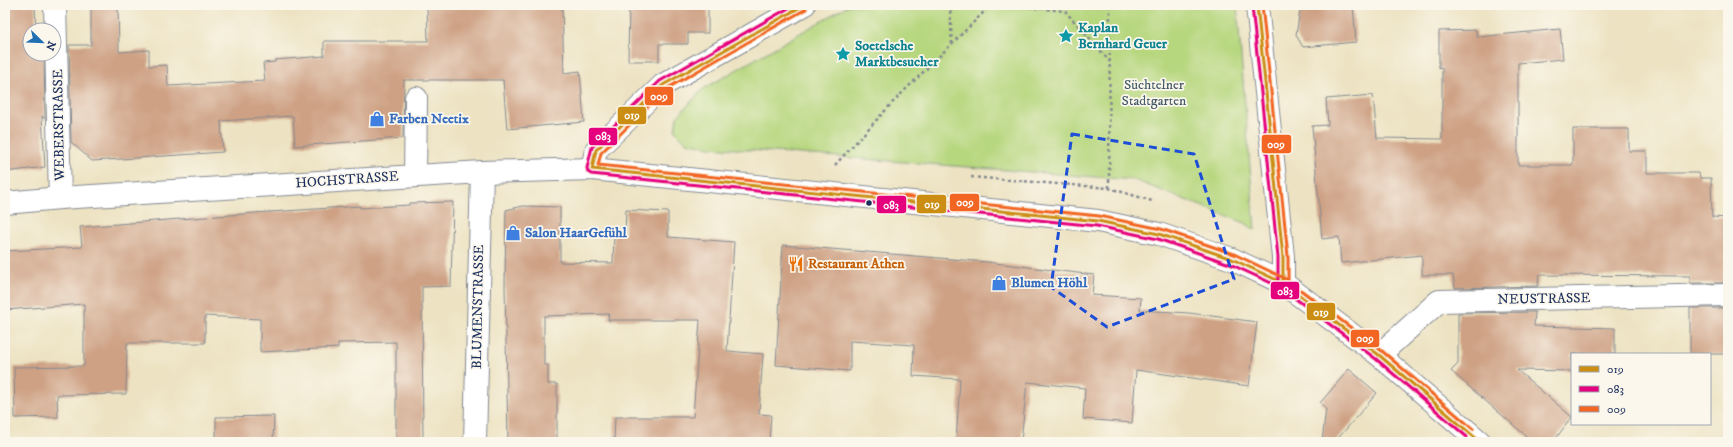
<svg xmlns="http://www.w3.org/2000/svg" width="1733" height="447" font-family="'IM FELL DW Pica',serif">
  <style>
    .green { fill: #b7d77f; stroke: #69836e }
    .building { fill: #cea184 }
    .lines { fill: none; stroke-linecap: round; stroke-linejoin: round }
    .minor-casing { stroke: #848990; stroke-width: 24 }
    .major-casing { stroke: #848990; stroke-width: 24 }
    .path { stroke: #848990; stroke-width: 2.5; stroke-dasharray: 3 3; stroke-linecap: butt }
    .minor { stroke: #fff; stroke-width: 22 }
    .major { stroke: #fff; stroke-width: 22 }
    .bus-1-casing { stroke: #fbf7ec; stroke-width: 6 }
    .bus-2-casing { stroke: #fbf7ec; stroke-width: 6 }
    .bus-3-casing { stroke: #fbf7ec; stroke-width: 6 }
    .bus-1 { stroke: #cb8e13; stroke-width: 3 }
    .bus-2 { stroke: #e5007d; stroke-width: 3 }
    .bus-3 { stroke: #f26522; stroke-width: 3 }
    .marked { fill: none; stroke: #1d4ed8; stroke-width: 3; stroke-dasharray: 8 5; stroke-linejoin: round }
    .bus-dot { fill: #1b2f5e; stroke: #fbf7ec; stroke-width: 1.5 }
    .labels { text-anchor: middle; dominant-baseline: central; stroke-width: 3.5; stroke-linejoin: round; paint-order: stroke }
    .culture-label { font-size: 14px; font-weight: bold; fill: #0d838f; stroke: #fbf7ec; text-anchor: start }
    .park-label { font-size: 14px; fill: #425966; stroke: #fbf7ec }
    .shop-label { font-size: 14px; font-weight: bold; fill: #366cbe; stroke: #fbf7ec; text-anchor: start }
    .street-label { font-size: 14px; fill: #1b2f5e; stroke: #fbf7ec }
    .food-label { font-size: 14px; font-weight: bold; fill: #c56008; stroke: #fbf7ec; text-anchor: start }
    .line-badge { stroke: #fbf7ec; stroke-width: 1.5 }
    .badge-label { font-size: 11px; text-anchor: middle; font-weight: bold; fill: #fff }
  </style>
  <rect width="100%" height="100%" fill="#fbf7ec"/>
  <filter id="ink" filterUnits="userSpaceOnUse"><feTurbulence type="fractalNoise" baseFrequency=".025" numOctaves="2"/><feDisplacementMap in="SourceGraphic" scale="8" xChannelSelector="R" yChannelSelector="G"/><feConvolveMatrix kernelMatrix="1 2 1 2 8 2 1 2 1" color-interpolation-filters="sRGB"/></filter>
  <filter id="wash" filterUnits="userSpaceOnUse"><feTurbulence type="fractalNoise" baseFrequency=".012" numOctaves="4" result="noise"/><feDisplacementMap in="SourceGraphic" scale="16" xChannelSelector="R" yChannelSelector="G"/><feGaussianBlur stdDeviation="0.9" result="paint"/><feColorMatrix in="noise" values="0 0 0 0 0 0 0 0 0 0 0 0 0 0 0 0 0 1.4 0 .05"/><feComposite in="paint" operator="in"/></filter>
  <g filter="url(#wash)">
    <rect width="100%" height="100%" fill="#ede3c3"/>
    <path class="green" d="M849,5h388l18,225 -10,-7 -111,-43 -424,-33 -24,-5 -11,-11 2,-14 26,-28z"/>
    <g id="blocks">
      <path class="building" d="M5,5h30l1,25h-6v24h14l1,65 -3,-3 3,51 -40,5z
        M91,5h27l1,47 30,-2v16l18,-1 1,21 97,-5 -2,-18 12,-1v-2l49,-4v-15h104l-1,-36h135l2,68 16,-2 4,51 -77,7 -4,-49h-99l-1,58 -108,8 -2,-30 -72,5 2,31 -131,9 -21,-19 -2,-97h22z
        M629,5h79v28h-20v11h-29v17h-31z
        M1301,5h52l3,37 -53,5 -7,-12z
        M1560,29l3,30 -45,4v102h55v-36h56v22h18v22h52l1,5h11l1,39 16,1v65h-38v-7l-151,-1 -1,11 -83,2 -2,-13h-31v-20l-81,8 -2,-26 -17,2 -10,-113 16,-1 -2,-26 47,-4 4,43 65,1v-72l-3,1v-37l37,-1 1,7z
        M453,202l-2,84 -29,1 1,155h-27v-100l-58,1v5l-78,4v-33l-55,-3v27h-78l-1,51 -69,1 1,22 -43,1 -1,-51 70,-1v-62l-79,6v-59l77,-4 -2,-20 175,-14 105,-7v2l49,-3v-2z
        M523,206l37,1v55l53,1 1,-29h11l1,-24 42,2v25l66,5 -7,109 36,3 -4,60 12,1 -2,27h-155l1,-25h78l7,-97h-92l1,-6 -65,2v49h4v19h9v58h-49l-3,-156 1,-76z
        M783,245l204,17 107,13 -2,20 49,3 -1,12 49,3 68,9 -8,64 -113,-16 -4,53 -49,-4 2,-31 -58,-6 -6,60h-65l4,-63 -47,-3 1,-31 -64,-4v30l-74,-6z
        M1690,308h38v46h-38z
        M1535,312l-1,14 81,2v26h-43v17l-55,-1 55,47 -19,25h-20l-82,-71 7,-7v-51z
        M1349,369l28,24 -42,49h-13l4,-34 -6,-5z
        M274,416l-1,26h-57v-25z"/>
    </g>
  </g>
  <g filter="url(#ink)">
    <use href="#blocks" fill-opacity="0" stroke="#848990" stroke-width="1"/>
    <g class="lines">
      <defs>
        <path id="minor" d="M55,5l5,193
          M1257,5l26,252v26
          M592,169l4,-19 67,-65 141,-80
          M415,176l1,-78
          M1379,355l60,-54 289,-6
          M475,442l7,-270"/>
        <path id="major" d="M5,203l55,-5 422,-26 110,-3 506,52 61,13 73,25 51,24 96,72 101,87"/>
      </defs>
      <use href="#minor" class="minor-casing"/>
      <use href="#major" class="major-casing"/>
      <path class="path" d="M950,5l2,41
        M1005,5l60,6 45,51
        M835,165l59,-64 97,-96
        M971,177l138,11 43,13
        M1109,188l1,-183
        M1509,438l4,4"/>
      <use href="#minor" class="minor"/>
      <use href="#major" class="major"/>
      <defs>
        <path id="bus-1" d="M804,5l-141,80 -67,65 -4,19 506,52 61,13 73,25 51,24 96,72 101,87
          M1257,5l26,252v26"/>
        <path id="bus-2" d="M794,5l-134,76 -68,66 -5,21 1,4 3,2 506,52 61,13 72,25 50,23 96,72 91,78
          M1252,6l26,251v26"/>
        <path id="bus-3" d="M1262,5l26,251v27
          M806,9l-140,80 -65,64 -3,12 501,51 62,13 73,25 52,25 96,72 91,78"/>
      </defs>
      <use href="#bus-1" class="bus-1-casing"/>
      <use href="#bus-2" class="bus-2-casing"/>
      <use href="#bus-3" class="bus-3-casing"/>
      <use href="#bus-1" class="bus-1"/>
      <use href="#bus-2" class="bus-2"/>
      <use href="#bus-3" class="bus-3"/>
    </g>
  </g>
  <path class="marked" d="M1072,134l122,20 40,125 -127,48 -56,-40z"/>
  <defs>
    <symbol id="sight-bare" viewBox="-9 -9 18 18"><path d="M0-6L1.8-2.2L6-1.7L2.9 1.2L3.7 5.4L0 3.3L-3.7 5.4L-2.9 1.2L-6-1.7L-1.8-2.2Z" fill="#0f9aa8" stroke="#fbf7ec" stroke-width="2.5" paint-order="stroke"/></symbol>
    <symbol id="shop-bare" viewBox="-9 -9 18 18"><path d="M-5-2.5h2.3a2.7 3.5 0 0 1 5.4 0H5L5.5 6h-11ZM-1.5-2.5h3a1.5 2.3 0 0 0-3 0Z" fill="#3f7fe0" stroke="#fbf7ec" stroke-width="2.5" paint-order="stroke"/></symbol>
    <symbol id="restaurant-bare" viewBox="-9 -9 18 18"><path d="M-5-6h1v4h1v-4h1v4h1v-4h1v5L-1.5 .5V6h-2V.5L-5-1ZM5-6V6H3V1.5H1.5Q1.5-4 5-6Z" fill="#e8710a" stroke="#fbf7ec" stroke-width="2.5" paint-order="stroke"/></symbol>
  </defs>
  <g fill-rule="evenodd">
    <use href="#sight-bare" x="1055" y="25" width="22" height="22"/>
    <use href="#sight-bare" x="832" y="43" width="22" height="22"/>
    <use href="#shop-bare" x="366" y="108" width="22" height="22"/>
    <use href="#shop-bare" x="502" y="222" width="22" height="22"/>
    <use href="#restaurant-bare" x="785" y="253" width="22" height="22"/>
    <use href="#shop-bare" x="988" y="272" width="22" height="22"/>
  </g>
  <circle class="bus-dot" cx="869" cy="203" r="3.5"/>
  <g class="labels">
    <g class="culture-label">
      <text x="1078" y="28">Kaplan<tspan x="1078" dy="16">Bernhard Geuer</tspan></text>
      <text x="855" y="46">Soetelsche<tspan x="855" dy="16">Marktbesucher</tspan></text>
    </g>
    <g class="park-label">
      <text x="1154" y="85">Süchtelner<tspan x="1154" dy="16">Stadtgarten</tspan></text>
    </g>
    <g class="shop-label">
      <text x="389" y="119">Farben Neetix</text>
      <text x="525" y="233">Salon HaarGefühl</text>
      <text x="1011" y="283">Blumen Höhl</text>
    </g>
    <g class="street-label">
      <text transform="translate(59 125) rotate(-91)">WEBERSTRASSE</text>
      <text transform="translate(347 180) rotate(-4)">HOCHSTRASSE</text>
      <text transform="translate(1544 299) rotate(-1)">NEUSTRASSE</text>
      <text transform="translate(478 307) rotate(-89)">BLUMENSTRASSE</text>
    </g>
    <g class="food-label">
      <text x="808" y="264">Restaurant Athen</text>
    </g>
  </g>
  <g class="line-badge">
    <rect x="644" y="86" width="30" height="20" rx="4" fill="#f26522"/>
    <rect x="617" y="106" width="30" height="19" rx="4" fill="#cb8e13"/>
    <rect x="588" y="127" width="30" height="19" rx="4" fill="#e5007d"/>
    <rect x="1261" y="134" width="31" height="20" rx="4" fill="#f26522"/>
    <rect x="949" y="193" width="31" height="19" rx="4" fill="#f26522"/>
    <rect x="916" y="194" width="31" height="20" rx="4" fill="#cb8e13"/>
    <rect x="876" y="195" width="31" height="19" rx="4" fill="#e5007d"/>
    <rect x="1270" y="281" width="30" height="19" rx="4" fill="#e5007d"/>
    <rect x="1306" y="302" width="30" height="19" rx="4" fill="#cb8e13"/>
    <rect x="1350" y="329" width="30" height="19" rx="4" fill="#f26522"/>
  </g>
  <g class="badge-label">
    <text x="659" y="100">009</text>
    <text x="632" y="119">019</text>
    <text x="603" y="140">083</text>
    <text x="1276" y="148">009</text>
    <text x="965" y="206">009</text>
    <text x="932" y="208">019</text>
    <text x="891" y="209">083</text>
    <text x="1285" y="295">083</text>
    <text x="1321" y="316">019</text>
    <text x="1365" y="342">009</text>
  </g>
  <rect width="1733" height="447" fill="none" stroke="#fbf7ec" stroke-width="20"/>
  <rect x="1571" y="353" width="140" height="72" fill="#fbf7ec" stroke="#a1a7b3"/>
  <rect x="1579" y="366" width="20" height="6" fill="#cb8e13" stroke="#a1a7b3"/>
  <text x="1607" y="373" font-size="12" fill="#1b2f5e">019</text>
  <rect x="1579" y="386" width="20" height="6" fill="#e5007d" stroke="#a1a7b3"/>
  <text x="1607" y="393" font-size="12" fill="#1b2f5e">083</text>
  <rect x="1579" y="406" width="20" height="6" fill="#f26522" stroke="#a1a7b3"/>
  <text x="1607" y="413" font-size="12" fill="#1b2f5e">009</text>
  <g transform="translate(42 42) rotate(113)"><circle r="19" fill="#fbf7ec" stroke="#a1a7b3"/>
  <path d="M0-3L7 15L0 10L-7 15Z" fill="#1f6fb2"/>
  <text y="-6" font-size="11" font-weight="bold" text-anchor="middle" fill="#1b2f5e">N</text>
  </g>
</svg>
